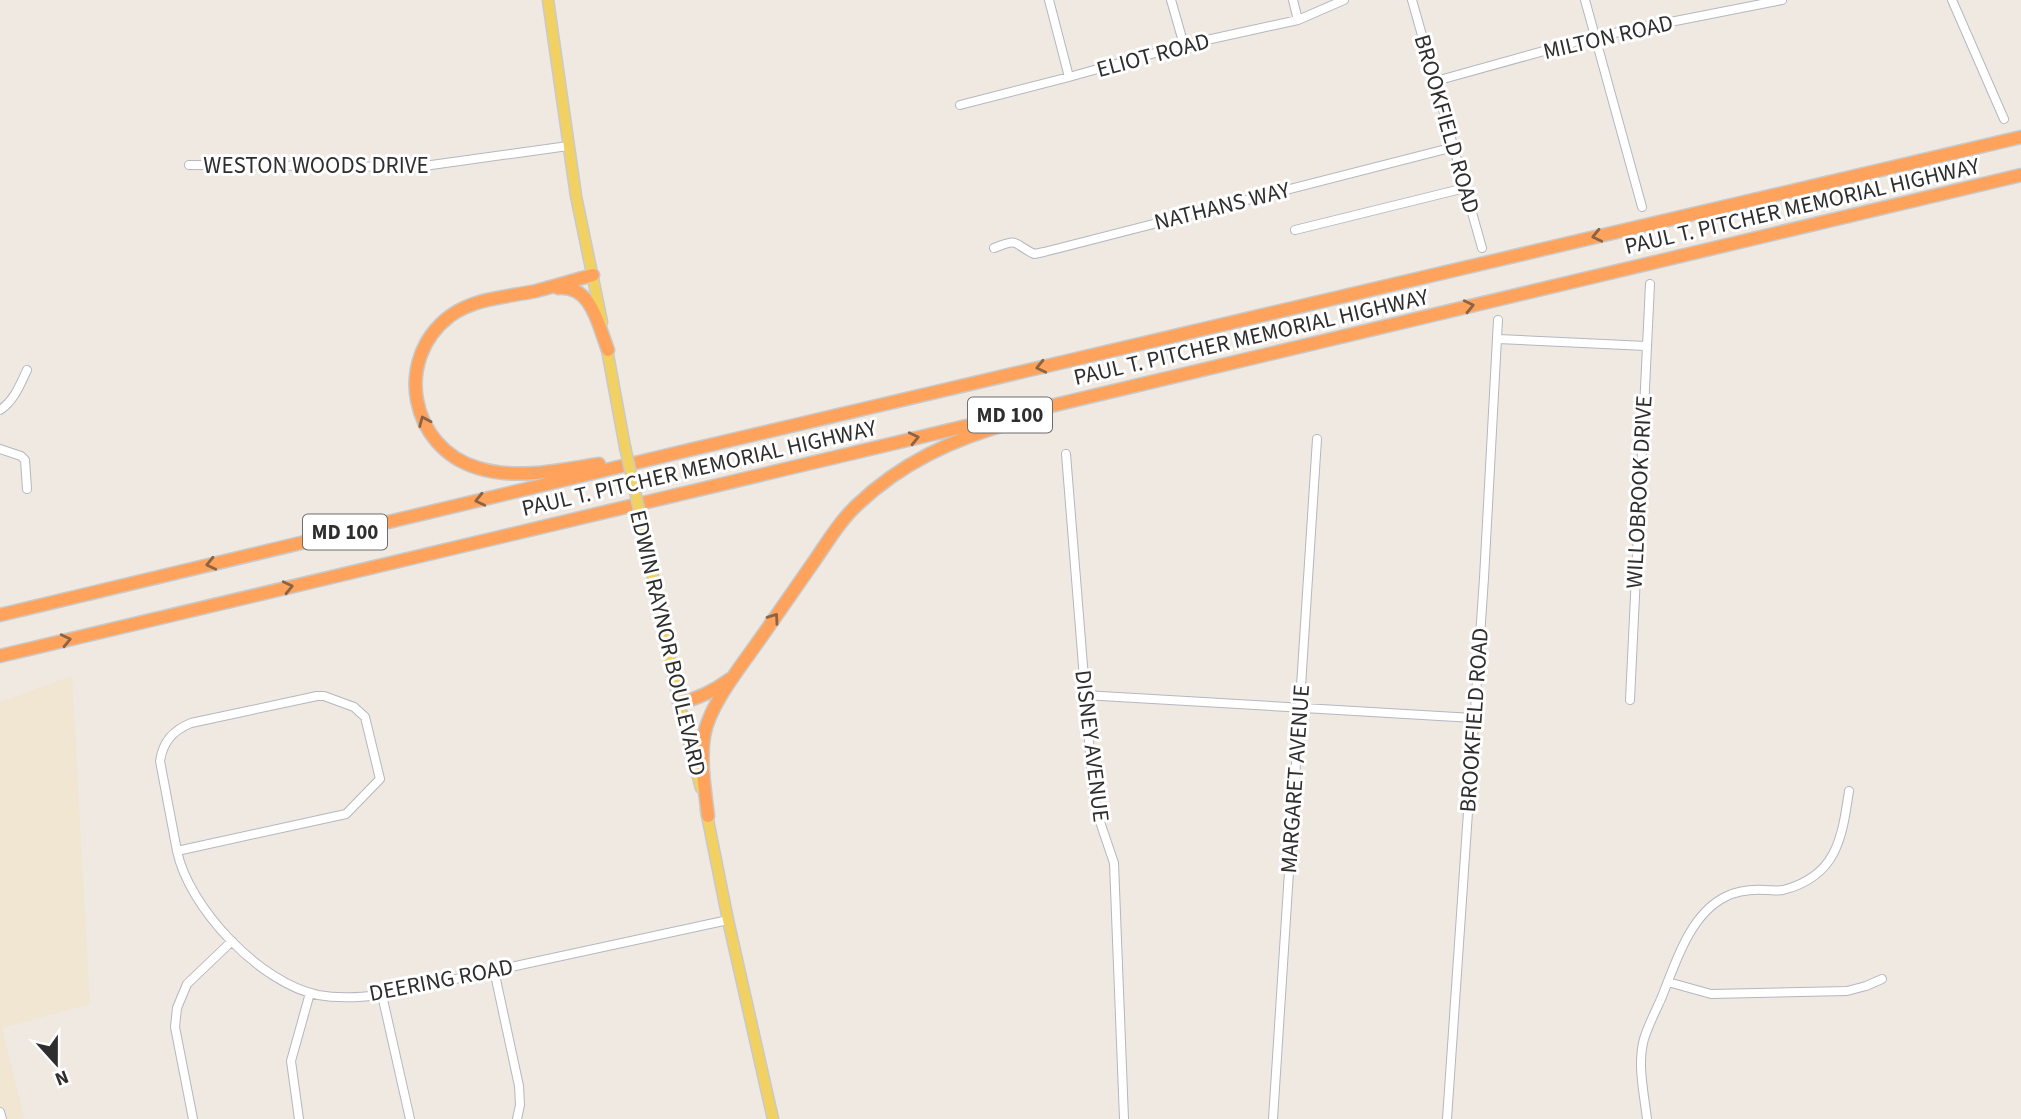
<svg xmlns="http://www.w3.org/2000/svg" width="2021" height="1119" font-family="'Source Sans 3',sans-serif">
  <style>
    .education { fill: #f0e6d1 }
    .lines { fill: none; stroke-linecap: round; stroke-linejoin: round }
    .minor-casing { stroke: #b4b7c1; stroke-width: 10 }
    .major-casing { stroke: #c9c9c9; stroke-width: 13 }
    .highway-casing { stroke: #c9c9c9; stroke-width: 15 }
    .minor { stroke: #fff; stroke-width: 8 }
    .major { stroke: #f2d163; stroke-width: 10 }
    .highway { stroke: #ffa35c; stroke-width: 12 }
    .major-bridge-casing { stroke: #c9c9c9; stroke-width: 13; stroke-linecap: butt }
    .major-bridge { stroke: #f2d163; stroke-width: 10 }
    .oneway { stroke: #8c6343 }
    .labels { text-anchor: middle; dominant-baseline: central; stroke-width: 6; stroke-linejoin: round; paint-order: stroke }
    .shield { fill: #fff; stroke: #6d6d6d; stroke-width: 2 }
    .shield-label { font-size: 21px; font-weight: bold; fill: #2e2e2e }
    .street-label { font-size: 23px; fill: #2e2e2e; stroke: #fff }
  </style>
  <rect width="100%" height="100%" fill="#efe9e1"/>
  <path class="education" d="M72,676l18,328 -88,24 22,91h-24v-417z"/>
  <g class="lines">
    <defs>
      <path id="minor" d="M1049,0l20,77
        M1171,0l13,45
        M1293,0l5,20
        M1412,0l70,248
        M1585,0l57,207
        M1952,0l52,119
        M1436,81l158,-44 188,-37
        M960,105l109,-28 115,-32 114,-25 46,-20
        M189,165l228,2 151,-21
        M1295,230l170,-42
        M994,248c26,-10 18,-5 40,6l10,-2 410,-105
        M1498,339l148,7
        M0,410c14,-9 20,-25 27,-40
        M0,449l21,7 4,4 2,29
        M1066,454l26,324 5,35 17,50 10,256
        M1084,695l389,23
        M317,696h7l30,11 11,10 15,62 -34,35 -169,37 -17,-90c3,-19 12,-30 31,-38z
        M1630,700l20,-416
        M177,851c12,57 83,132 141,144 22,4 42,2 64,0l346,-75
        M494,970l25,116 1,19 -3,14
        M1668,982l43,12 136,-3 19,-5 16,-7
        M382,995l28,124
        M0,1112l2,7
        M193,1119l-18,-92 2,-19 10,-24 45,-43
        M299,1119l-8,-58 19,-68
        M1273,1119l44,-680
        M1447,1119l37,-541 14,-258
        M1647,1119c-3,-26 -10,-55 -3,-80 4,-13 11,-27 17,-40 14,-34 28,-84 64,-102 13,-7 27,-8 42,-7 5,0 11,1 16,0 54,-14 59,-52 66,-99"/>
      <path id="major" d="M548,0l28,196 26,126
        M606,344l19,103
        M642,523l37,180 22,85
        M706,810l22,110 45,199"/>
      <path id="highway" d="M593,275c-19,5 -38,11 -57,16 -29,6 -61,7 -86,25 -57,43 -40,132 28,152 39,12 82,2 121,-4
        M558,288c34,-3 40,37 50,62
        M0,615l689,-165 1332,-313
        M0,656l2021,-481
        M679,703c18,-4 35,-12 51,-24
        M708,816c-3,-26 -8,-54 -4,-80 5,-31 38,-71 56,-97 18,-26 36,-52 55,-79 13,-19 25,-39 42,-55 44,-42 96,-66 154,-82"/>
    </defs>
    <use href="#minor" class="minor-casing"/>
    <use href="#major" class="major-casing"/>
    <use href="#highway" class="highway-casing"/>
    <use href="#minor" class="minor"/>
    <use href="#major" class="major"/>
    <use href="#highway" class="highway"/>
    <defs>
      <path id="major-bridge" d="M625,447l17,76"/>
    </defs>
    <use href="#major-bridge" class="major-bridge-casing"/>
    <use href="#major-bridge" class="major-bridge"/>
  </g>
  <defs><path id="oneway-chevron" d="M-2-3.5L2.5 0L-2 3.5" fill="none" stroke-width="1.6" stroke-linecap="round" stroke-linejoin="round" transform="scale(1.75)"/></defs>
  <g class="oneway">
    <use href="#oneway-chevron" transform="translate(1597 236) rotate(167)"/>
    <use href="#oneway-chevron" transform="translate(1469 306) rotate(-13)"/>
    <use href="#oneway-chevron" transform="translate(1041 367) rotate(167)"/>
    <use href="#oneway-chevron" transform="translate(424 421) rotate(-113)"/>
    <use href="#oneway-chevron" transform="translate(914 438) rotate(-13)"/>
    <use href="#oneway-chevron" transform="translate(480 500) rotate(167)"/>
    <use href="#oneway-chevron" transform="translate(211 564) rotate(167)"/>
    <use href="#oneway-chevron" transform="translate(288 587) rotate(-13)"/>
    <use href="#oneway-chevron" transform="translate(774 618) rotate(-55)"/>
    <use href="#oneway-chevron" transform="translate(66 640) rotate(-13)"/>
  </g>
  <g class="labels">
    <g class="shield">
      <rect x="968" y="397.5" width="84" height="35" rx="5"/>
      <rect x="303" y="514.5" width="84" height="35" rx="5"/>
    </g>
    <g class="shield-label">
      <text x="1010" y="415">MD 100</text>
      <text x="345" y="532">MD 100</text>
    </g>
    <g class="street-label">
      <text transform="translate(1608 37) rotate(-13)">MILTON ROAD</text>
      <text transform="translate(1153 55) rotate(-15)">ELIOT ROAD</text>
      <text transform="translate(1447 124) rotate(74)">BROOKFIELD ROAD</text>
      <text x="316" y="165">WESTON WOODS DRIVE</text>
      <text transform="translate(1222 206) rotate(-14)">NATHANS WAY</text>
      <text transform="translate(1802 206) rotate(-13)">PAUL T. PITCHER MEMORIAL HIGHWAY</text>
      <text transform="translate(1251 337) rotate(-13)">PAUL T. PITCHER MEMORIAL HIGHWAY</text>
      <text transform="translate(699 468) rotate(-13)">PAUL T. PITCHER MEMORIAL HIGHWAY</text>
      <text transform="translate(1639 492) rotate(-87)">WILLOBROOK DRIVE</text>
      <text transform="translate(668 643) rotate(77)">EDWIN RAYNOR BOULEVARD</text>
      <text transform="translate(1474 720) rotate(-86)">BROOKFIELD ROAD</text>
      <text transform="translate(1092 746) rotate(83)">DISNEY AVENUE</text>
      <text transform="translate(1295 779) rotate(-86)">MARGARET AVENUE</text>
      <text transform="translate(441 980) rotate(-11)">DEERING ROAD</text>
    </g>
  </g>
  <g transform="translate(56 1063) rotate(159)" stroke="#ffffff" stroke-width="5" paint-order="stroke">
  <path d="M0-5L12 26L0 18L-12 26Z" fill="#2e2e2e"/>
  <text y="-10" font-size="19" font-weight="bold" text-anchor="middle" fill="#2e2e2e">N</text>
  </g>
</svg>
